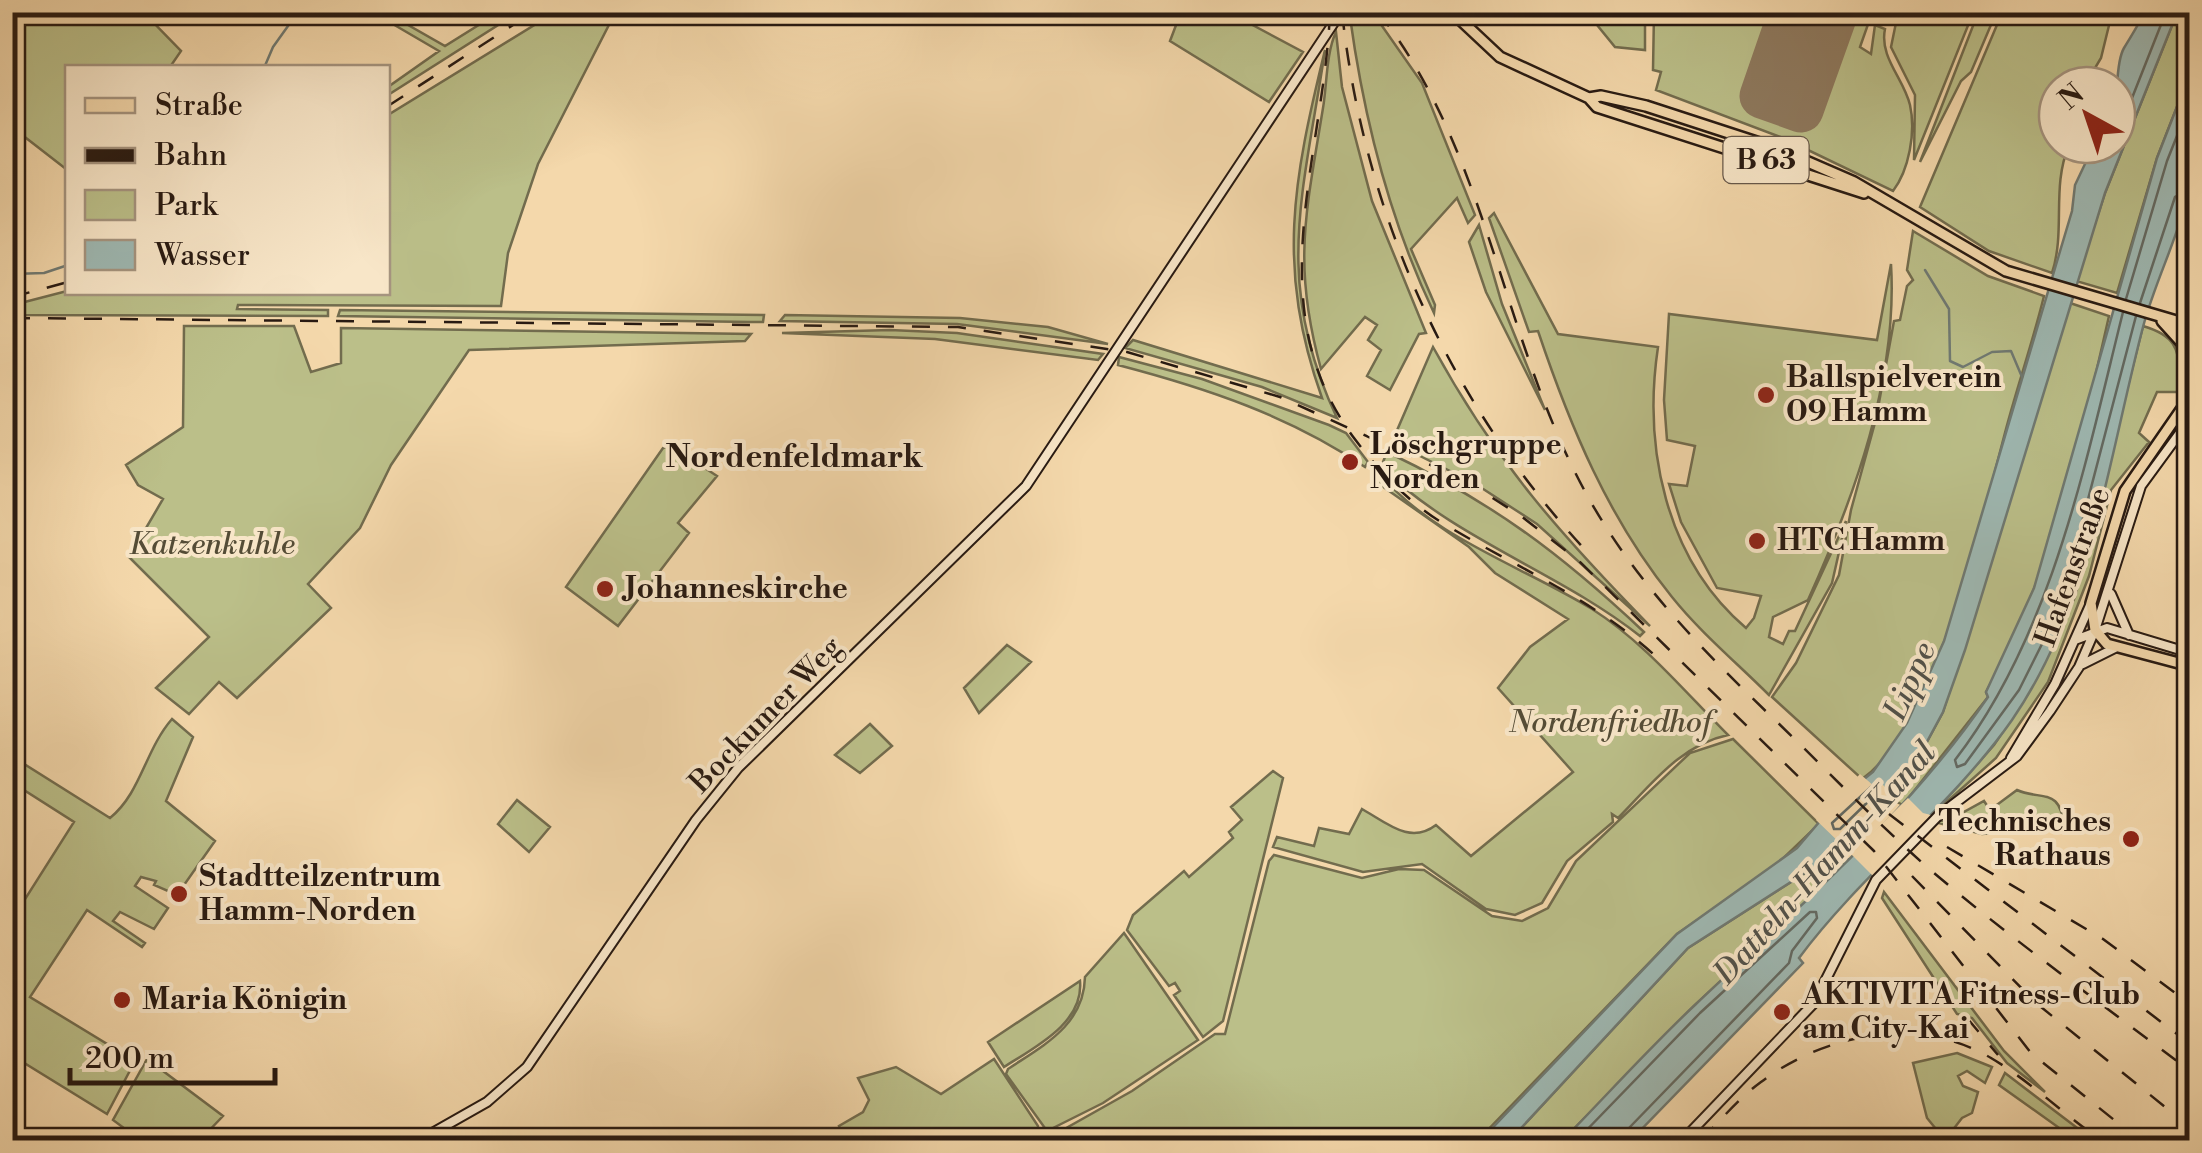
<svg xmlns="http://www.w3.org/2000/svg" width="2202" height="1153" font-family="'Libre Bodoni',serif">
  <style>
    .green { fill: #bbbf89; stroke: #726c4e; stroke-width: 2.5 }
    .water { fill: #9eb8b2; stroke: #6f7972; stroke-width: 2.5 }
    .pier { fill: #f4d8ab }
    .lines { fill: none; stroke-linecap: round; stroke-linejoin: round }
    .shore { stroke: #636962; stroke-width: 2.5 }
    .stream { stroke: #6f7972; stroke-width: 2.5 }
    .runway { stroke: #8e795e; stroke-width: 45 }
    .secondary-casing { stroke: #281a12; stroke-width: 12 }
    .primary-casing { stroke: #281a12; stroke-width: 14 }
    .secondary { stroke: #f8e6c8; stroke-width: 8 }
    .primary { stroke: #f4d8ab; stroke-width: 9 }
    .rail { stroke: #281a12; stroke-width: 2.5; stroke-dasharray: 18 18; stroke-linecap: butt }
    .poi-dot { fill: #8f2418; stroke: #f8e6c8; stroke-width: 4 }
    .labels { text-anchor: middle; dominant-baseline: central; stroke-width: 8; stroke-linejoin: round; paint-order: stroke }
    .shield { fill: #f8e6c8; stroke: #665749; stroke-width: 2.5 }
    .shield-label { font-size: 28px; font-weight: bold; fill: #281a12 }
    .poi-label { font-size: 30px; font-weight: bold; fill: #281a12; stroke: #f8e6c8; text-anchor: start }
    .park-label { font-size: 30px; font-style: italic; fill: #544c36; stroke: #f8e6c8 }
    .street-label { font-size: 30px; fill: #281a12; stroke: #f8e6c8 }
    .neighbourhood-label { font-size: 32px; font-weight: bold; fill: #281a12; stroke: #f8e6c8 }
    .water-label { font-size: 32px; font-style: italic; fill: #51514a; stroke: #f8e6c8 }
  </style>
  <rect width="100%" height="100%" fill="#f4d8ab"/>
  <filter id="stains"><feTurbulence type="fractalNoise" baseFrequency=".002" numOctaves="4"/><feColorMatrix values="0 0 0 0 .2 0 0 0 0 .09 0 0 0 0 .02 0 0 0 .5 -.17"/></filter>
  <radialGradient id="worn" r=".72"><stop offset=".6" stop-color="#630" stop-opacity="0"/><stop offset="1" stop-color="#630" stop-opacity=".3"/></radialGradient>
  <path class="green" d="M13,12l131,1 37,38 -11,16 -102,1 -2,101 -49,-38 -4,4z
    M1181,12l49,1 73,39 -34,50 -99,-61z
    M374,13h13l58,33 53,-33h19l-129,82v-8l51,-36z
    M554,13h61l-77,151 -30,89 -7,53 -263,-1 -1,4 91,1v6l-315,-1v-10l54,-14 321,1v-177z
    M1354,13h19l49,70 53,132 -7,8 -11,-25 -46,51 24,56 -1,8c-45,-94 -70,-194 -84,-296z
    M1596,13h49v37l-30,-3 -22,-27z
    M1654,13h218l-12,34 11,7 4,-29 10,4c-6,28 19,50 25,76 6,27 -1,65 -17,86l-110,-53 -127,-48 5,-18 -8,-2z
    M1898,13h75l-59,147 1,-65 -24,-48z
    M1978,13h18l-25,59 -10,9 -41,81z
    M2002,13h110l-11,45 -16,27h-28v60h12c-18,43 -3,85 -17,128l-63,-22 -69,-44z
    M2177,13h12v63l-32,82 -40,135 -41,-12 29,-88z
    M1336,32l6,55 30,114 54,132 -7,1 -29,56 -23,-14 14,-26 -13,-10 9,-15 -12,-8 -44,52c-29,-105 -15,-156 2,-261 4,-23 3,-55 13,-76z
    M1325,50c-21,142 -53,231 12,368l-75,-31 -137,-39 8,-8 189,58c-46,-130 -29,-217 3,-348z
    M1494,213l64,121 100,13c-15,100 7,212 88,281l8,-10 7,-22 -44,-8 -36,-66 -12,-38 18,2 8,-40 -28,-6 -3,-40 5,-86 208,26 14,-76c7,114 -37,234 -83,336l-35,17 -4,20 14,7 6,-13h6l51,-110 -14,62 -63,112c-32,-32 -69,-63 -97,-98 -64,-79 -102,-171 -134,-266l-9,1 -40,-114z
    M1479,225l23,79 43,106 -59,-118 -17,-50z
    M1913,231l75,45 56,20c-11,45 -26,88 -38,133 -23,86 -71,300 -144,350l-90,-82 24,-34 43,-88 12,-65 25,-91 18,-98 6,-1 7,-34 6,-6 -6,-10z
    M2070,303l39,13c-29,128 -58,261 -123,376l2,5 -85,108 -16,-8 36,-48 20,-37z
    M340,310l424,5 -1,7h-12l-413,-6z
    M785,315l175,3 88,9 60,17 -151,-20 -177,-3z
    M184,326h110l17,46 30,-9v-35l410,6 -6,7 -276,9 -78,115 -31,63 -52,56 23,24 -94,90 -18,-16 -30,32 -33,-26 53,-51 -80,-80 34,-58 -25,-14 -12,-20 57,-38z
    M2143,326c44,13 32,33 40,66h-26l-18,41 10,9 -38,48 -22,86 -41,106 -52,76 -64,57 62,-70 34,-51 47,-97z
    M890,330l67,3 146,21 -5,6 -163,-21 -153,-6z
    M1433,347c63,115 126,186 217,279l-113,-102 -63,-41 -82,-41z
    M1119,357l83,22 127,46 17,8 22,29 -3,5c-75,-51 -159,-79 -247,-102z
    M670,445l47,31 -39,47 11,10 -71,93 -52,-39 97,-139z
    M1387,452c105,50 173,101 257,180l-4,4c-81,-64 -184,-96 -259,-169z
    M1378,472c55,66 142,93 214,137 52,33 93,83 136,126 -48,10 -77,50 -110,83l-6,-4 1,8 -46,39 -25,42 -27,12 -29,-6 -64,-45 -59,8 -90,-25 4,-10 37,9 5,-18 30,6 13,-25c25,14 48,36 74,16l35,31 102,-84 -75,-84 32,-41 38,-28 -73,-46 -26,-26 -97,-68z
    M1007,645l24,17 -52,51 -15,-25z
    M172,719l21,18 -27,64 49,40 -38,54 -23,-10 2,-4 -15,-4 -6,9 33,22 -14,21 -34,-17 -7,9 32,22 -3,4 -55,-37 -57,87 105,64 -28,53 -94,-58v-48l5,-13 -5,-4v-73l61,-96 -61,-39v-26l97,61c31,-25 35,-68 62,-99z
    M870,724l22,22 -32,27 -25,-18z
    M1733,739l86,85 -48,46 -94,64 -199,206h-433l87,-49 83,-57h10l44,-173 5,-6 88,23 37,-9 25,1 68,46 30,5 26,-13 28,-47 114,-108z
    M1273,771l10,7 -60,243 -20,16 -29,-42 6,-4 -5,-8 -6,3 -42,-56 6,-15 51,-44 5,6 44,-39 -4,-6 13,-12 -11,-13z
    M2017,790c24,11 44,-4 47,38l-82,6 -47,-12 16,-3 33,-18 6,9z
    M517,800l33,27 -21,25 -31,-28z
    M1835,848l15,13 -156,145 -131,134h-53l178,-192 128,-82z
    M1884,892l120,159 41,41 -38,-29 -35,-45 -15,-4 -75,-116z
    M1124,933l74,107 -95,63 -56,28 -41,-57 2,-5c36,-24 76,-44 77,-92z
    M1080,981c4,42 -45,66 -76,86l-16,-25z
    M1957,1053l35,14 -7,16 -18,-12 -9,5 5,10 15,6 -6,21 -10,5 -17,22 -18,-22 -14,-55z
    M147,1059l76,57 -23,24h-60l-27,-20z
    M994,1059l44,67 -1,10 -10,4h-181l-7,-14 24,-14 6,-12 -11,-22 38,-11 45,27z
    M2005,1073l88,67h-17l-77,-55z"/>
  <path class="water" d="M2144,13h33l-72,180 -140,457 -22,62 -20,37 -36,48 -71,69 -128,82 -178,192h-29l196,-206 120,-86 41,-48 35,-28 34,-49 37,-82 128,-430 3,-26 19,-40h23c0,-23 -3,-80 7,-97 7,-12 14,-22 20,-35z
    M2189,76c0,35 8,80 0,114 -10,46 -34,91 -46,137 -35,134 -52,278 -131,393 -61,87 -149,152 -213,238l4,5 -172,177h-68c44,-45 87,-93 133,-136 103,-98 210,-187 292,-307l-2,-5 48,-104 123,-430z"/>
  <path class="pier" d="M1860,774l14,12 5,-5 15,15 -50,51 -28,-27z
    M1908,798l15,15 12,3 -61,61 -23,-23z"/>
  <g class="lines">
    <path class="shore" d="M2117,136l49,-124
      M2126,299l41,-138 23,-58
      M2140,303l35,-106 15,-7
      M2123,312c-38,152 -71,323 -168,448l2,7 8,-3 54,-74 40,-80 77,-294
      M1873,785l4,8 -37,36h-6l-2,-6z
      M1577,1140l123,-127 110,-101h6l1,6 -25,33 -3,12 -161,166 -3,11"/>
    <path class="stream" d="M264,68l9,-21 25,-35
      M1925,270l24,39 1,52 13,6 29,-15 19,-1 11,26
      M12,274l32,-1 24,-8"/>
    <path class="runway" d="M1791,12l-29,84 39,14 35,-98"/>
    <defs>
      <path id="secondary" d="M2111,594l18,41
        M2075,640l32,-12 83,25
        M2083,664l32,-16
        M2011,758l44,-74 36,-81
        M420,1140l67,-38 40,-35 169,-247 42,-52 288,-282 315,-474
        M1683,1140l131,-137 62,-123 62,-64 79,-60 33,-45 29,-44 16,-37 46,-144 49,-67"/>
      <path id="primary" d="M1452,12l48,45 89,41 8,9 267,86
        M1589,98l12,-2 45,10 132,43 76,33 152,89 184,54
        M2162,321l19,21 9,20
        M2172,325l18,9
        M2190,397l-65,94 -34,112 4,27 12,14 83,22"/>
    </defs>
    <use href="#secondary" class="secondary-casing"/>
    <use href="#primary" class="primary-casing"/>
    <use href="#secondary" class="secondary"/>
    <use href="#primary" class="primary"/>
    <path class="rail" d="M1330,12c-6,145 -73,296 24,426 25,33 52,62 87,84 77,47 157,78 223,142
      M1342,12c22,203 108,394 248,543
      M1378,12c108,136 123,319 202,470 48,93 120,166 195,238 51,49 99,100 152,147 84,72 175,137 263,204
      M388,106l145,-94
      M12,297l56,-15
      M12,318l946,9 169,25 153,45 186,84 55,35 58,45 295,290 157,202 108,87
      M1889,814l301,230
      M1947,847l156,92 87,65
      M1912,876l124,127 154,124
      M1967,1018l31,37
      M1701,1140c19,-19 38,-42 60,-58 65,-49 158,-67 230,-24 39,23 72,56 110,82"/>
  </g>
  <g class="poi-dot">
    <circle cx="1766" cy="395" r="10"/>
    <circle cx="1350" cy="462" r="10"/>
    <circle cx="1757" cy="541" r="10"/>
    <circle cx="605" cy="589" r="10"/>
    <circle cx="2131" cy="839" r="10"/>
    <circle cx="179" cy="894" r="10"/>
    <circle cx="122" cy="1000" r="10"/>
    <circle cx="1782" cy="1012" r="10"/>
  </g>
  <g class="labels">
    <rect class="shield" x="1723.5" y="137" width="85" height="46" rx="8"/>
    <g class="shield-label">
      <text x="1766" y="160">B 63</text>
    </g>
    <g class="poi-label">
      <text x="1786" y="378">Ballspielverein<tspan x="1786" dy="34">09 Hamm</tspan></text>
      <text x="1370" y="445">Löschgruppe<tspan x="1370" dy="34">Norden</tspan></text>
      <text x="1777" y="541">HTC Hamm</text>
      <text x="625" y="589">Johanneskirche</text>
      <text x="2111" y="822" text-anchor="end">Technisches<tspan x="2111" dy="34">Rathaus</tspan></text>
      <text x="199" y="877">Stadtteilzentrum<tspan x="199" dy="34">Hamm-Norden</tspan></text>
      <text x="1802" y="995">AKTIVITA Fitness-Club<tspan x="1802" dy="34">am City-Kai</tspan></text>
      <text x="142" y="1000">Maria Königin</text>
    </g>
    <g class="park-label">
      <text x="212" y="545">Katzenkuhle</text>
      <text x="1610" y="723">Nordenfriedhof</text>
    </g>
    <g class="street-label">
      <text transform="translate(2073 567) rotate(-70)">Hafenstraße</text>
      <text transform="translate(766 715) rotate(-46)">Bockumer Weg</text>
    </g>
    <g class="neighbourhood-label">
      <text x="794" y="457">Nordenfeldmark</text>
    </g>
    <g class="water-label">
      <text transform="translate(1910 681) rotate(-66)">Lippe</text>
      <text transform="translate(1825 863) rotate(-48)">Datteln-Hamm-Kanal</text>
    </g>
  </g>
  <rect width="2202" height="1153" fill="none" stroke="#f4d8ab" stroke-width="50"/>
  <rect x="15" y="15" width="2172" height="1123" fill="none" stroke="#281a12" stroke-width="5"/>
  <rect x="25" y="25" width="2152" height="1103" fill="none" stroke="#281a12" stroke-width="2.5"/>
  <rect x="65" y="65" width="325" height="230" fill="#f8e6c8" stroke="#a5947f" stroke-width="2.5"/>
  <rect x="85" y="98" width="50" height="15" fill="#f4d8ab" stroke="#a5947f" stroke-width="2.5"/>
  <text x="155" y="115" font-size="30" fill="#281a12">Straße</text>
  <rect x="85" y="148" width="50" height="15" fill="#281a12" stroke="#a5947f" stroke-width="2.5"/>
  <text x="155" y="165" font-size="30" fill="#281a12">Bahn</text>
  <rect x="85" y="190" width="50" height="30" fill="#bbbf89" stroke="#a5947f" stroke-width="2.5"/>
  <text x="155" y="215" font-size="30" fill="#281a12">Park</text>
  <rect x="85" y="240" width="50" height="30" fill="#9eb8b2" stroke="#a5947f" stroke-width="2.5"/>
  <text x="155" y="265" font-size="30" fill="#281a12">Wasser</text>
  <g transform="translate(2087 115) rotate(320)"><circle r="48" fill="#f8e6c8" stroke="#a5947f" stroke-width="2.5"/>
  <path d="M0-8L18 38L0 25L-18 38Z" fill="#8f2418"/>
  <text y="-15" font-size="28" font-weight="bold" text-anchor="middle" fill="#281a12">N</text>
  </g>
  <path d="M70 1068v15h205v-15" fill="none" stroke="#281a12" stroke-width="5"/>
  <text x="85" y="1068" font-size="30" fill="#281a12" stroke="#f8e6c8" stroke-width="8" paint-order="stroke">200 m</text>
  <rect width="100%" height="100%" filter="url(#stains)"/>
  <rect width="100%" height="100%" fill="url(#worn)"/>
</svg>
